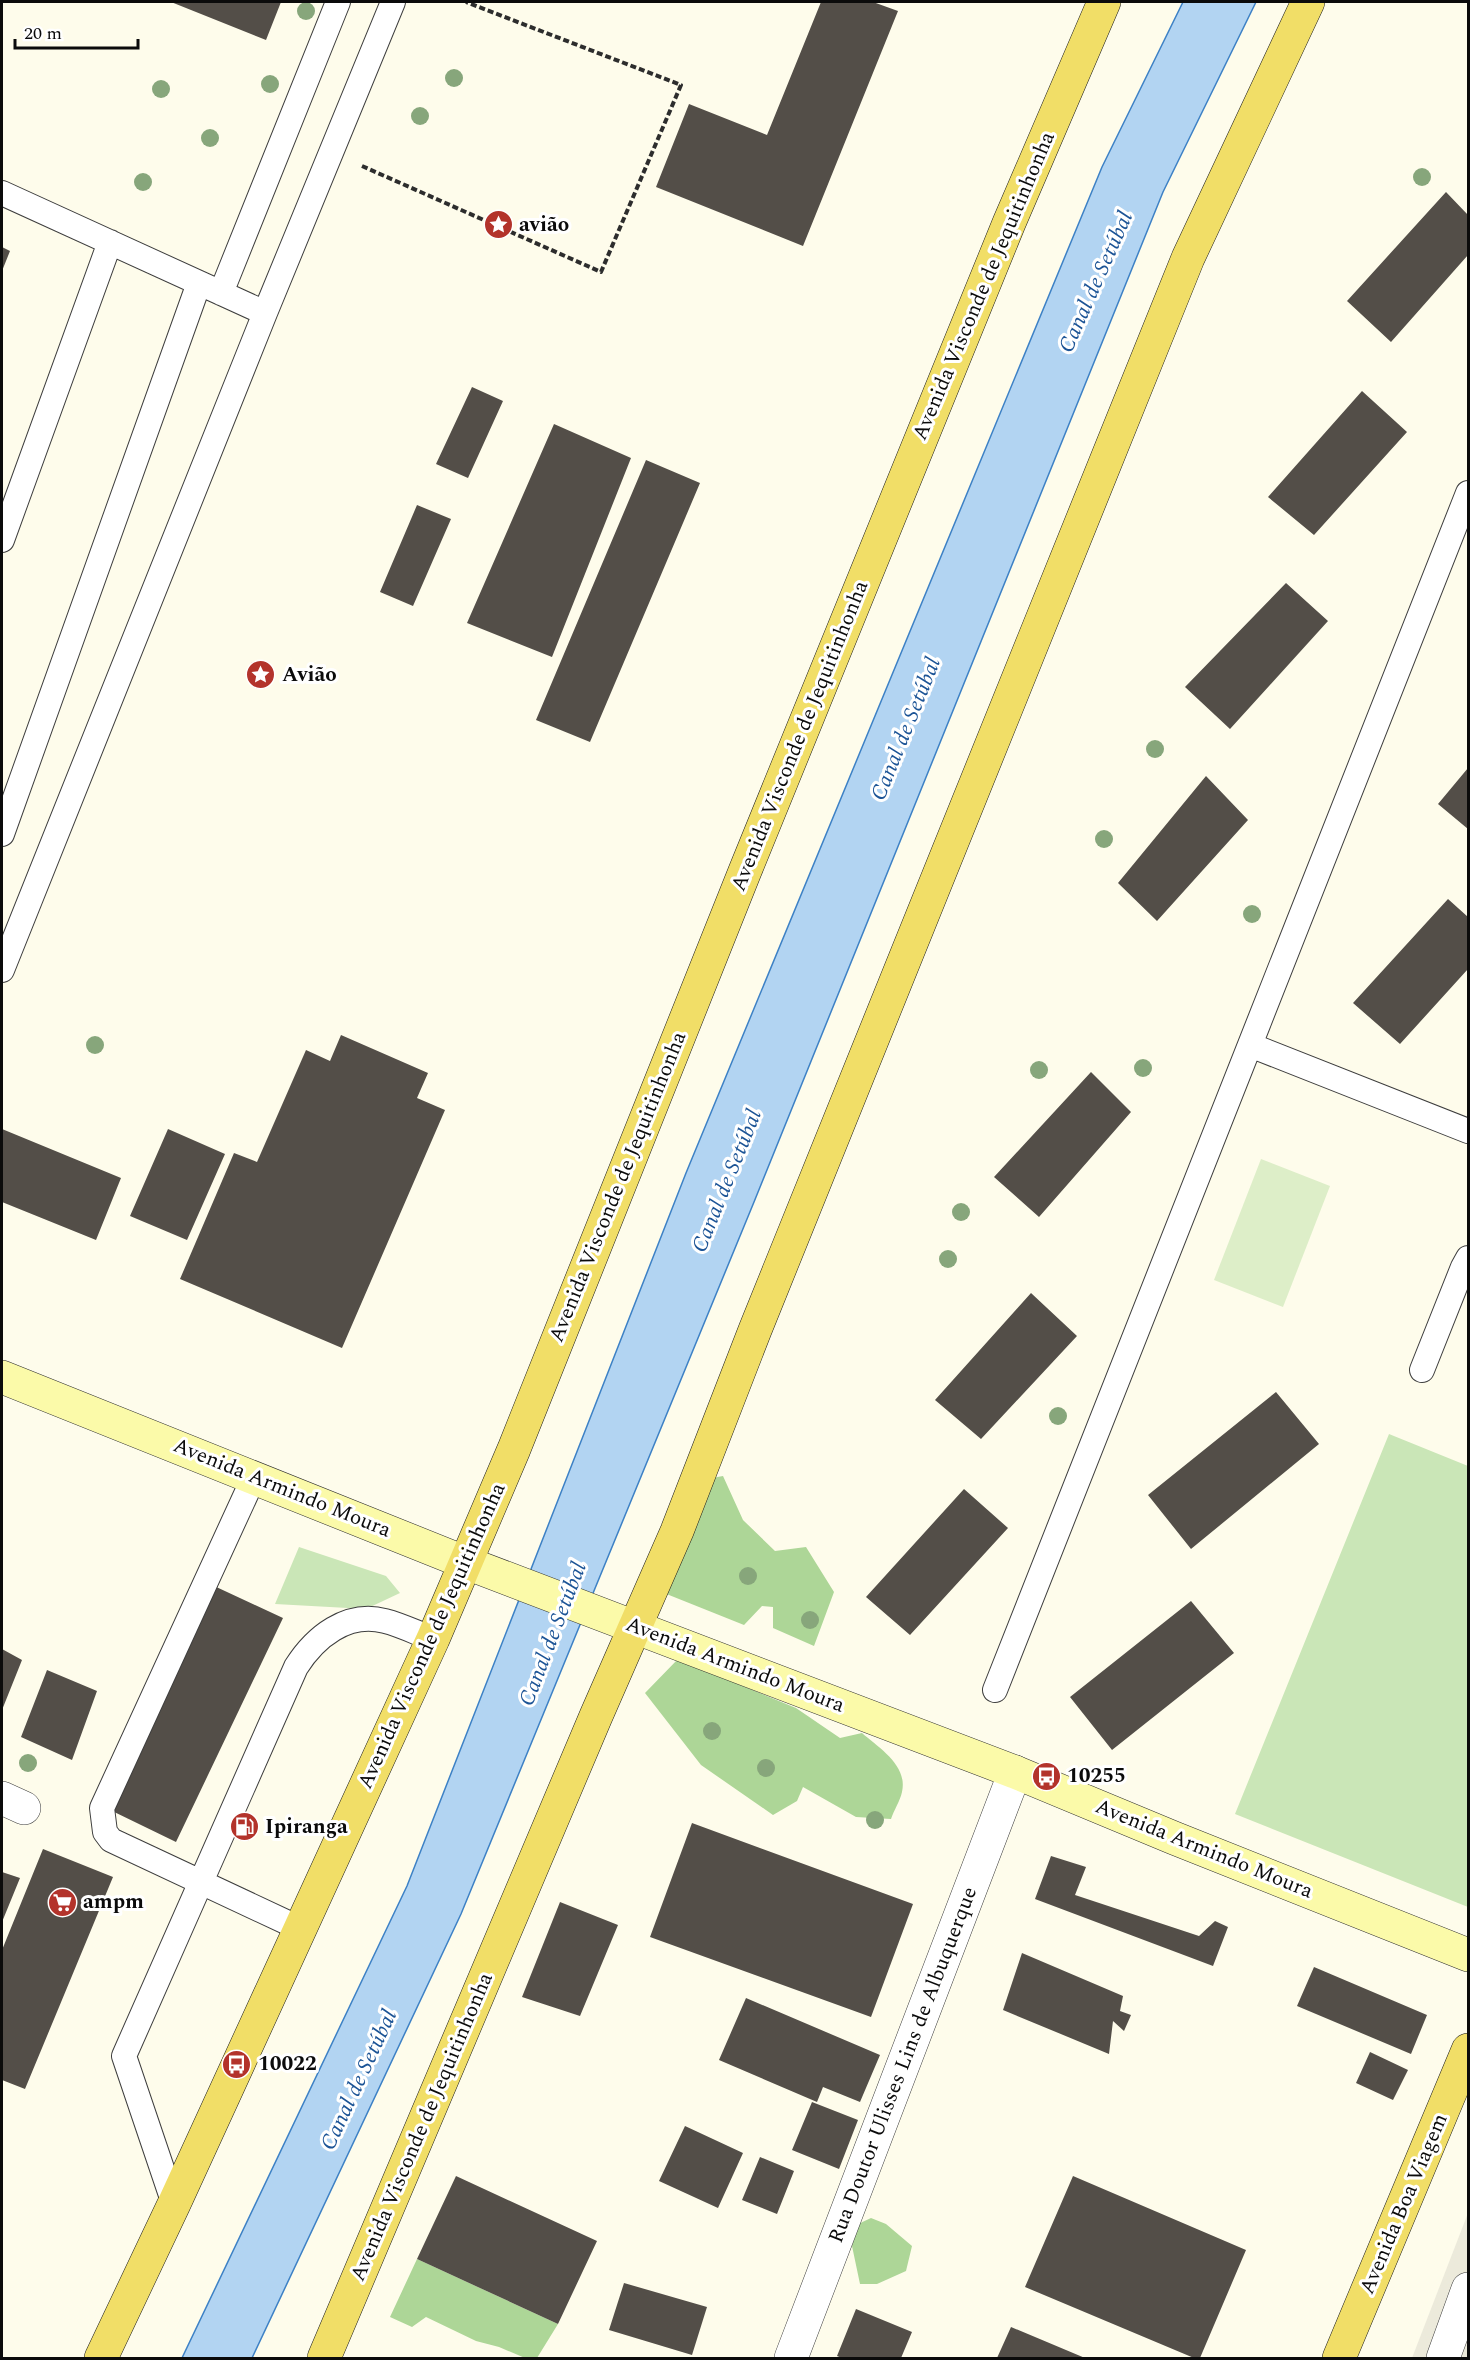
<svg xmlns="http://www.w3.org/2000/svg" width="1470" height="2360" font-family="Spectral,serif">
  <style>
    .green { fill: #cae6b7 }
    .forest { fill: #add697 }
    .pitch { fill: #ddeec8 }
    .plaza { fill: #eceadb }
    .water { fill: #b2d4f2; stroke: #3d81c5; stroke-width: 1.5 }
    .building { fill: #534e48 }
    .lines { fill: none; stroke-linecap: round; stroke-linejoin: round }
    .service-casing { stroke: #3e3e3e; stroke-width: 26 }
    .pedestrian-casing { stroke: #3e3e3e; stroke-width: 34 }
    .minor-casing { stroke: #3e3e3e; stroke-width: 34 }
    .secondary-casing { stroke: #2d2d2d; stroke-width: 34 }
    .primary-casing { stroke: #1c1c1c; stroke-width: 34 }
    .path { stroke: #2d2d2d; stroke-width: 4; stroke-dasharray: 6 3; stroke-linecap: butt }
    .service { stroke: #fff; stroke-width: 24 }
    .pedestrian { stroke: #fff; stroke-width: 33 }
    .minor { stroke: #fff; stroke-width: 33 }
    .secondary { stroke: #fbfaa9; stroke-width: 33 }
    .primary { stroke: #f1de67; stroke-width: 33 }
    .tree { fill: #87a67b }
    .labels { text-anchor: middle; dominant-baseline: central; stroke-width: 6; stroke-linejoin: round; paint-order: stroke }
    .poi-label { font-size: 21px; font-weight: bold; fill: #0b0b0b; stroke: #fff; text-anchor: start }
    .street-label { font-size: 21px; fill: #0b0b0b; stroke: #fff }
    .water-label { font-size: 22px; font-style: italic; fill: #1c5496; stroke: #fff }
  </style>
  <rect width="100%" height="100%" fill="#fefceb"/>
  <path class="green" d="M1389,1434l79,32v441l-233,-93z
    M299,1547l87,29 14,17 -34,16 -91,-5z"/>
  <path class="forest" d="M723,1476l20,44 32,31 31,-4 28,45 -20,54 -41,-18v-21l-11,-1 -18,19 -85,-34 53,-113z
    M678,1659l118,49 44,30 22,-5c17,15 46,32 40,59 -2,9 -8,18 -11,27l-35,-2 -53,-30 -6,14 -24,14 -72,-50 -56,-72z
    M871,2218l15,6 26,22 -6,25 -29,13h-17l-8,-38 4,-21z
    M417,2259l141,65 -21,34h-12l-26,-11 -23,-6 -50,-24 -14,10 -22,-10z"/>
  <path class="pitch" d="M1261,1159l69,27 -47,121 -69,-27z"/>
  <path class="plaza" d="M1468,2213v145h-56z"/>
  <path class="water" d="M1183,2h73l-93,190 -409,1010 -293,712 -209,444h-70l225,-472 279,-713 416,-1006z"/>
  <path class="building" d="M171,2h110l-15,38z
    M821,2h52l25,9 -95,235 -147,-59 33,-83 78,31z
    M1446,192l22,23v40l-77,87 -44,-41z
    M2,247l8,4 -8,20z
    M472,387l31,14 -35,77 -32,-14z
    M1362,391l45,41 -93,103 -46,-38z
    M554,424l77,34 -79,199 -85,-34z
    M646,460l54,23 -110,259 -54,-22z
    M417,505l34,14 -38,87 -33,-14z
    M1286,583l42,38 -98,108 -45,-42z
    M1468,768v61l-30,-25z
    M1206,776l42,44 -91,101 -39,-38z
    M1448,899l20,18v52l-68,75 -47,-41z
    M341,1035l87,38 -11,25 28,12 -103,238 -162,-69 54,-126 23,9 49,-112 24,11z
    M1091,1072l40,40 -92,105 -45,-40z
    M2,1129l119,49 -25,62 -94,-38z
    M168,1129l57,25 -38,86 -57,-24z
    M1031,1293l46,43 -96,103 -46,-39z
    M1276,1392l43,52 -128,105 -43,-54z
    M964,1489l44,39 -98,107 -44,-38z
    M212,1585l71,33 -107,224 -70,-34z
    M1191,1601l43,52 -122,97 -42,-53z
    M2,1649l20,11 -20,50z
    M47,1670l50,21 -25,69 -51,-23z
    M692,1823l221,81 -42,113 -221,-80z
    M43,1849l70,28 -88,212 -23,-9v-130z
    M1051,1856l35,11 -11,28 124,41 16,-15 13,6 -15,39 -178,-67z
    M2,1872l18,6 -18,44z
    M560,1902l58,23 -38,91 -58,-19z
    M1022,1953l101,43 -3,15 11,4 -7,16 -11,-10 -4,33 -106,-44z
    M1314,1967l113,48 -16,39 -114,-48z
    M746,1998l134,57 -20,47 -37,-15 -6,15 -98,-42z
    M1370,2052l38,18 -15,30 -37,-17z
    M812,2102l46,18 -19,49 -47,-19z
    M685,2126l58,27 -25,55 -59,-27z
    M760,2157l34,14 -17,43 -35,-14z
    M456,2176l141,65 -39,83 -141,-65z
    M1073,2176l173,74 -46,108h-6l-169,-71z
    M624,2283l83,24 -15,48 -83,-25z
    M856,2309l56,23 -11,26h-59l-5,-2z
    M1011,2327l74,31h-88z"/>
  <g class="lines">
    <defs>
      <path id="service" d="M2,193l263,120
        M221,293l117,-291
        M2,540l108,-298
        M2,834l197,-551
        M2,970l263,-657 128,-311
        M1250,1045l218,86
        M1422,1370l41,-103 5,-9
        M254,1477l-152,331 3,24 6,8 190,89
        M995,1690l473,-1197
        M174,2204l-50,-148 172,-389c19,-30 51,-56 89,-46 16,4 32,12 48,18"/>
      <path id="pedestrian" d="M1443,2358l25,-69"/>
      <path id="minor" d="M2,1798l22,10
        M791,2358l224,-586"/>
      <path id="secondary" d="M2,1377l462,185 551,210 159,66 294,117"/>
      <path id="primary" d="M101,2358l73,-154 259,-565 81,-190 231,-578 264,-648 95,-221
        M324,2358l272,-642 81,-185 78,-201 433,-1072 120,-256
        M1339,2358l129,-308"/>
    </defs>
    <use href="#service" class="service-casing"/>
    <use href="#pedestrian" class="pedestrian-casing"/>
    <use href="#minor" class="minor-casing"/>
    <use href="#secondary" class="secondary-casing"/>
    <use href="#primary" class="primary-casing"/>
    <path class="path" d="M362,166l239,106 80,-187 -215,-83"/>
    <use href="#service" class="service"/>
    <use href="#pedestrian" class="pedestrian"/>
    <use href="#minor" class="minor"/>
    <use href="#secondary" class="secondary"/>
    <use href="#primary" class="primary"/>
  </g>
  <g class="tree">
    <circle cx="306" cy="11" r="9"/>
    <circle cx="454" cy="78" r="9"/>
    <circle cx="270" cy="84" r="9"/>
    <circle cx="161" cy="89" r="9"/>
    <circle cx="420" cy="116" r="9"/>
    <circle cx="210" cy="138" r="9"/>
    <circle cx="1422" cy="177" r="9"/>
    <circle cx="143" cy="182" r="9"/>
    <circle cx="1155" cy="749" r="9"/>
    <circle cx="1104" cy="839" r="9"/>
    <circle cx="1252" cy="914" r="9"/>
    <circle cx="95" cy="1045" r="9"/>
    <circle cx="1143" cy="1068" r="9"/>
    <circle cx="1039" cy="1070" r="9"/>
    <circle cx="961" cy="1212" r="9"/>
    <circle cx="948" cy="1259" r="9"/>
    <circle cx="1058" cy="1416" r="9"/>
    <circle cx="748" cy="1576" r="9"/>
    <circle cx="810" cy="1620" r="9"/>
    <circle cx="712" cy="1731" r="9"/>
    <circle cx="28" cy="1763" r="9"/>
    <circle cx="766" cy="1768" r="9"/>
    <circle cx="875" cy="1820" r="9"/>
  </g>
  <defs>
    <symbol id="sight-disc" viewBox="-11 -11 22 22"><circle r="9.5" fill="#b3332b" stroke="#fff"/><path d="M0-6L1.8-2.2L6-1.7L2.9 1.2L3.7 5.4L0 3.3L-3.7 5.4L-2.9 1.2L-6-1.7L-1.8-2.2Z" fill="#fff"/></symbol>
    <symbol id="bus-disc" viewBox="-11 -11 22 22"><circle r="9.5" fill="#b3332b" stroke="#fff"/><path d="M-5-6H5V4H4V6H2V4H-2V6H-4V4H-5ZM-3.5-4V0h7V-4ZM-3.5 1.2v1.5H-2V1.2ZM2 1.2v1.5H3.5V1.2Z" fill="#fff"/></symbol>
    <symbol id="fuel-disc" viewBox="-11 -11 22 22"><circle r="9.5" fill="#b3332b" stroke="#fff"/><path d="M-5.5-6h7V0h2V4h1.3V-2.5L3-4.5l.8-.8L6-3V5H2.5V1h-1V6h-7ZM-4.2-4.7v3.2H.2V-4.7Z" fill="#fff"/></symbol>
    <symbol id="supermarket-disc" viewBox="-11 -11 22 22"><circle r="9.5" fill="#b3332b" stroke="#fff"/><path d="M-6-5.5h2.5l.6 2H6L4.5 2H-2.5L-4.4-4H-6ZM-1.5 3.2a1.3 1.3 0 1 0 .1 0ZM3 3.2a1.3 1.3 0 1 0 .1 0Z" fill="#fff"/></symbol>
  </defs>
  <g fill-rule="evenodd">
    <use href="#sight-disc" x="482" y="208" width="33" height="33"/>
    <use href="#sight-disc" x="244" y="658" width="33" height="33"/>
    <use href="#bus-disc" x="1030" y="1760" width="33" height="33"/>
    <use href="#fuel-disc" x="228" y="1810" width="33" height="33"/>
    <use href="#supermarket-disc" x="46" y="1886" width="33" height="33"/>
    <use href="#bus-disc" x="220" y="2048" width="33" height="33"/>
  </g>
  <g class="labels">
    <g class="poi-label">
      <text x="519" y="225">avião</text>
      <text x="282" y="675">Avião</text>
      <text x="1067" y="1776">10255</text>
      <text x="265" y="1827">Ipiranga</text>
      <text x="83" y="1902">ampm</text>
      <text x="258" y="2064">10022</text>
    </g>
    <g class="street-label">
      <text transform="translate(984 286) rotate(-67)">Avenida Visconde de Jequitinhonha</text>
      <text transform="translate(800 736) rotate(-68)">Avenida Visconde de Jequitinhonha</text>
      <text transform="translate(618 1187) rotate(-68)">Avenida Visconde de Jequitinhonha</text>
      <text transform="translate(282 1488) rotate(22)">Avenida Armindo Moura</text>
      <text transform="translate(432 1636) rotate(-66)">Avenida Visconde de Jequitinhonha</text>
      <text transform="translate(735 1665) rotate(21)">Avenida Armindo Moura</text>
      <text transform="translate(1204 1849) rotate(22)">Avenida Armindo Moura</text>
      <text transform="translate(903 2065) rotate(-69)">Rua Doutor Ulisses Lins de Albuquerque</text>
      <text transform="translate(422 2127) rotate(-67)">Avenida Visconde de Jequitinhonha</text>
      <text transform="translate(1404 2204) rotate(-67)">Avenida Boa Viagem</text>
    </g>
    <g class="water-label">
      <text transform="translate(1096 282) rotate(-66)">Canal de Setúbal</text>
      <text transform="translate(906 729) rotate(-68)">Canal de Setúbal</text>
      <text transform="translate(727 1181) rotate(-68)">Canal de Setúbal</text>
      <text transform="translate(553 1634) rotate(-69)">Canal de Setúbal</text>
      <text transform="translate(359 2080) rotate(-65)">Canal de Setúbal</text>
    </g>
  </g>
  <rect width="1470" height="2360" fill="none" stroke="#0b0b0b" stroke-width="6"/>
  <path d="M15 39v9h123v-9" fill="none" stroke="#0b0b0b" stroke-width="3"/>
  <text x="24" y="39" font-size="18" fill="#0b0b0b" stroke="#ffffff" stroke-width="4.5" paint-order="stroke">20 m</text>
</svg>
